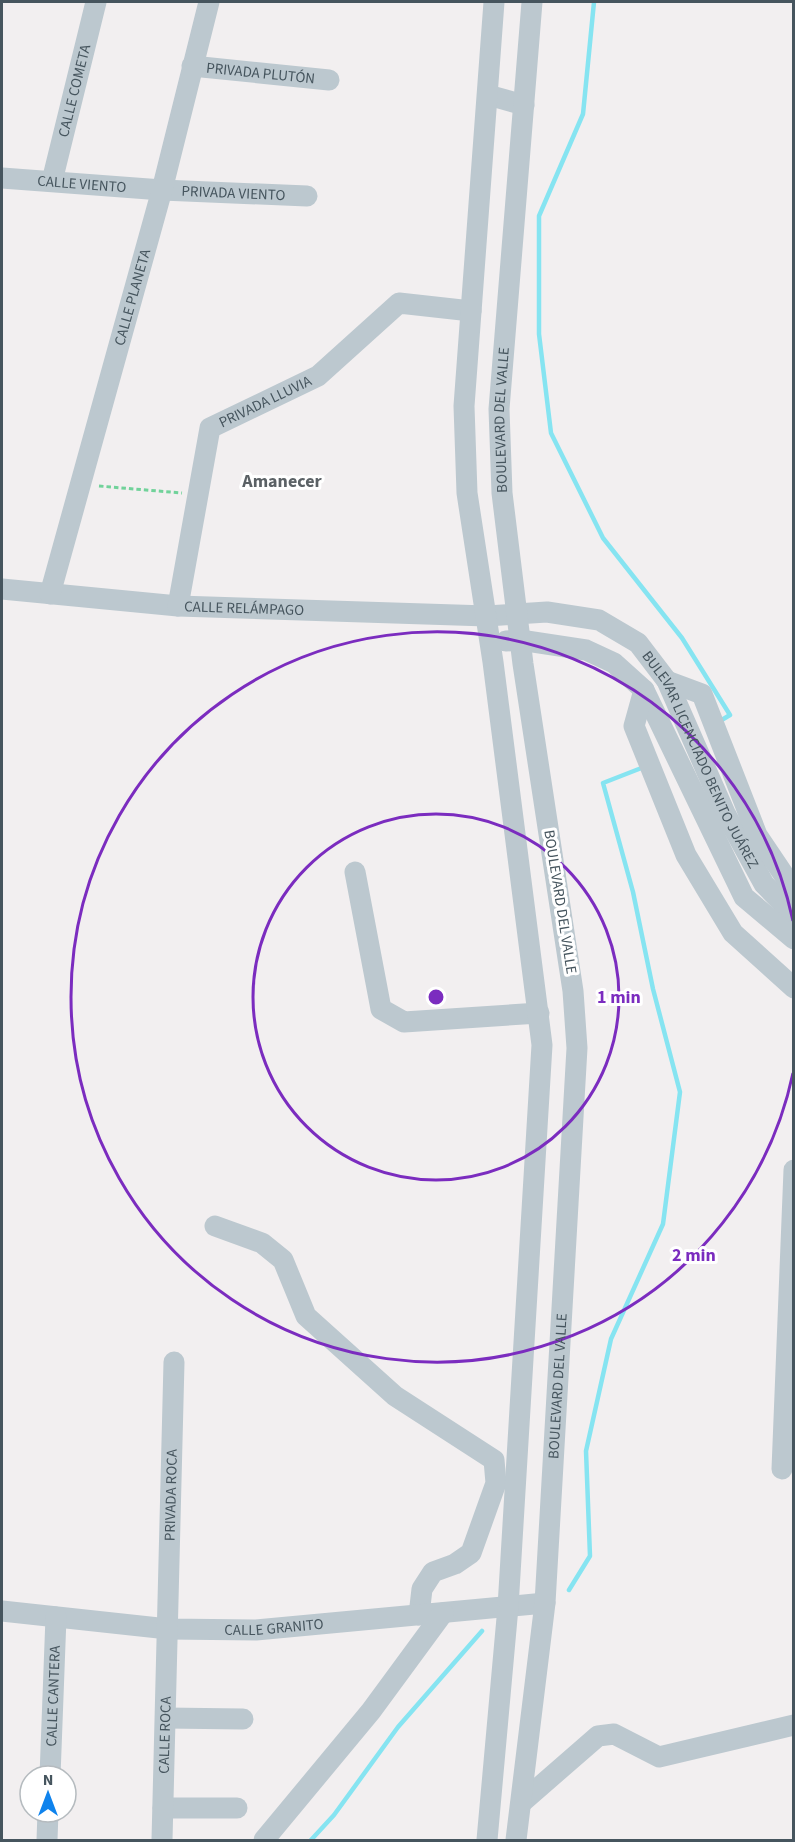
<svg xmlns="http://www.w3.org/2000/svg" width="795" height="1842" font-family="'Source Sans 3',sans-serif">
  <style>
    .lines { fill: none; stroke-linecap: round; stroke-linejoin: round }
    .stream { stroke: #86e4f1; stroke-width: 4.5 }
    .path { stroke: #71d29a; stroke-width: 3; stroke-dasharray: 4.5 3; stroke-linecap: butt }
    .minor { stroke: #bcc8cf; stroke-width: 21 }
    .ring { fill: none; stroke: #7b2cbf; stroke-width: 3 }
    .labels { text-anchor: middle; dominant-baseline: central; stroke-width: 6; stroke-linejoin: round; paint-order: stroke }
    .street-label { font-size: 15px; fill: #46555e; stroke: #fff }
    .quarter-label { font-size: 18px; font-weight: bold; fill: #5b6165; stroke: #fff }
    .centre { fill: #7b2cbf; stroke: #fff; stroke-width: 3 }
    .ring-label { font-size: 18px; text-anchor: middle; font-weight: bold; fill: #7b2cbf; stroke: #fff; stroke-width: 6; stroke-linejoin: round; paint-order: stroke }
  </style>
  <rect width="100%" height="100%" fill="#f2eff0"/>
  <g class="lines">
    <path class="stream" d="M594,2l-11,112 -44,102v118l12,99 52,105 79,100 48,77 -10,6
      M569,1590l21,-34 -4,-105 25,-112 52,-115 17,-132 -27,-103 -20,-97 -30,-109 41,-16
      M311,1840l23,-25 64,-88 84,-96"/>
    <path class="path" d="M99,486l83,7"/>
    <g class="minor">
      <path id="s1" d="M192,66l137,14"/>
      <path d="M488,95l36,10"/>
      <path id="s2" d="M2,178l160,12 145,6"/>
      <path id="s3" d="M52,181l44,-179"/>
      <path id="s4" d="M2,589l176,17 309,10 60,-4 52,8 39,23 29,38 58,132 39,71 30,31"/>
      <path id="s5" d="M50,594l112,-404 47,-188"/>
      <path id="s6" d="M178,606l32,-178 108,-52 81,-73 72,8"/>
      <path d="M506,641l14,-1 66,10 28,13 30,27 100,207 50,42"/>
      <path d="M667,681l35,13 55,141 37,55"/>
      <path d="M644,690l-10,36 52,129 47,78 61,55"/>
      <path d="M355,872l26,137 23,13 135,-9"/>
      <path d="M215,1226l47,17 21,17 23,56 89,80 99,64 2,23 -25,70 -16,11 -22,8 -11,17 -3,26"/>
      <path d="M782,1469l12,-299"/>
      <path id="s7" d="M2,1611l166,18 88,1 289,-27"/>
      <path d="M166,1718l77,1"/>
      <path id="s8" d="M50,1776l6,-159"/>
      <path d="M521,1803l77,-67 16,-2 45,23 135,-32"/>
      <path d="M163,1808h74"/>
      <path d="M47,1840l1,-28"/>
      <path id="s9" d="M162,1840l12,-478"/>
      <path d="M264,1840l107,-129 72,-98"/>
      <path d="M487,1840l21,-233 34,-562 -49,-383 -26,-169 -3,-87 30,-404"/>
      <path id="s10" d="M516,1840l29,-237 32,-555 -4,-57 -50,-327 -21,-171 -3,-84 33,-407"/>
    </g>
  </g>
  <g class="ring">
    <circle cx="436" cy="997" r="183"/>
    <path d="M793 1073A365 365 0 1 1 793 921"/>
  </g>
  <g class="labels">
    <g class="street-label">
      <text stroke="none"><textPath href="#s1" startOffset="69">PRIVADA PLUTÓN</textPath></text>
      <text stroke="none"><textPath href="#s3" startOffset="93">CALLE COMETA</textPath></text>
      <text stroke="none"><textPath href="#s2" startOffset="80">CALLE VIENTO</textPath></text>
      <text stroke="none"><textPath href="#s2" startOffset="232">PRIVADA VIENTO</textPath></text>
      <text stroke="none"><textPath href="#s5" startOffset="308">CALLE PLANETA</textPath></text>
      <text stroke="none"><textPath href="#s6" startOffset="242">PRIVADA LLUVIA</textPath></text>
      <text stroke="none"><textPath href="#s10" startOffset="1428">BOULEVARD DEL VALLE</textPath></text>
      <text stroke="none"><textPath href="#s4" startOffset="243">CALLE RELÁMPAGO</textPath></text>
      <text stroke="none"><textPath href="#s4" startOffset="777">BULEVAR LICENCIADO BENITO JUÁREZ</textPath></text>
      <text transform="translate(560 902) rotate(81)">BOULEVARD DEL VALLE</text>
      <text stroke="none"><textPath href="#s10" startOffset="456">BOULEVARD DEL VALLE</textPath></text>
      <text stroke="none"><textPath href="#s9" startOffset="345">PRIVADA ROCA</textPath></text>
      <text stroke="none"><textPath href="#s7" startOffset="273">CALLE GRANITO</textPath></text>
      <text stroke="none"><textPath href="#s8" startOffset="80">CALLE CANTERA</textPath></text>
      <text stroke="none"><textPath href="#s9" startOffset="105">CALLE ROCA</textPath></text>
    </g>
    <g class="quarter-label">
      <text x="282" y="481">Amanecer</text>
    </g>
  </g>
  <circle cx="436" cy="997" r="9" class="centre"/>
  <g class="ring-label">
    <text x="619" y="1003">1 min</text>
    <text x="694" y="1261">2 min</text>
  </g>
  <rect width="795" height="1842" fill="none" stroke="#46555e" stroke-width="6"/>
  <g transform="translate(48 1794)"><circle r="28" fill="#ffffff" stroke="#b5bbbf" stroke-width="1.5"/>
  <path d="M0-4.5L10 22L0 15L-10 22Z" fill="#0f83ed"/>
  <text y="-9" font-size="16" font-weight="bold" text-anchor="middle" fill="#46555e">N</text>
  </g>
</svg>
